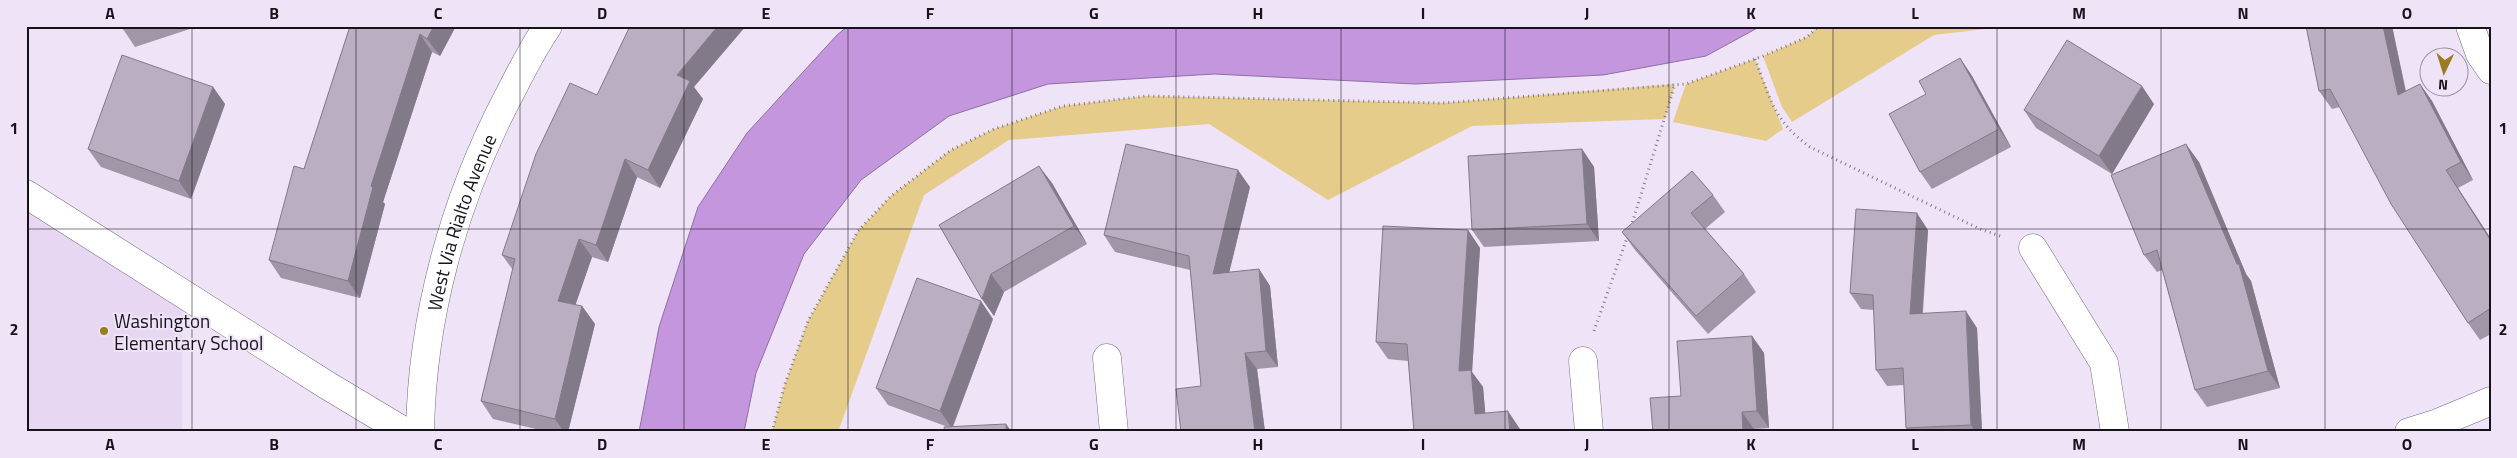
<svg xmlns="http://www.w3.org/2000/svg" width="2517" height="458" font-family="'Titillium Web',sans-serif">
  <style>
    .built { fill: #e7d7f2 }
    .green { fill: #e5cc8b }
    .water { fill: #c396de; stroke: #8f6fa3 }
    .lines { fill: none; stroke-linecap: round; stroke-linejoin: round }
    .minor-casing { stroke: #786d7f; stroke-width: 29 }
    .path { stroke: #827a88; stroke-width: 3; stroke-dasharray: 1 4; stroke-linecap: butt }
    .minor { stroke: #fff; stroke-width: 28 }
    .wall { fill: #a096a7 }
    .shaded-wall { fill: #827a88 }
    .building { fill: #baaec2; stroke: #827a88 }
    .grid { fill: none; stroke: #17131a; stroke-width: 1; stroke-opacity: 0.55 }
    .poi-dot { fill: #9a7c25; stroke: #efe3f7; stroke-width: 2 }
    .labels { text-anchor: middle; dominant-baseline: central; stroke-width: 4; stroke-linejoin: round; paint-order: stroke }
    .street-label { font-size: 19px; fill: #17131a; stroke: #efe3f7 }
    .poi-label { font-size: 19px; fill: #17131a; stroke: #efe3f7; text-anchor: start }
    .neatline { fill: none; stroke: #17131a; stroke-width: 2 }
    .grid-label { font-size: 16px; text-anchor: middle; font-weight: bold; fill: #17131a }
  </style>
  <rect width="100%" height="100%" fill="#efe3f7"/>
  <path class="built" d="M26,194l156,97v141h-156z"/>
  <path class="green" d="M1819,26h192l-77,9 -142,87 -10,-15 -19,-51 44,-19z
    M1755,59l28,70 -17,12 -93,-19 13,-38z
    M1675,84l-10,35 -193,7 -144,74 -119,-76 -200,16 -85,55 -86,237h-66l13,-48 23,-63 50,-90 33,-35 60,-46 43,-21 69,-23 83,-10 296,7z"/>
  <path class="water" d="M848,26h913l-55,30 -103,19 -188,9 -201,-10 -166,10 -99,32 -88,64 -57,74 -48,119 -12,59h-105l20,-105 39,-120 49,-74 90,-98z"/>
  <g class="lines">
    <defs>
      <g id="minor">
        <path d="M2470,26l10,28 11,16"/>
        <path d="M26,194l299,190 80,48"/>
        <path d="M2033,248l71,115 11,69"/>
        <path d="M1107,358l7,74"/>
        <path d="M1583,361l6,71"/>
        <path id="s1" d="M420,432c2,-116 34,-231 87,-333 13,-25 25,-50 41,-73"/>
        <path d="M2409,432l29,-9 53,-22"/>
      </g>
    </defs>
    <use href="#minor" class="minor-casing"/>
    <path class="path" d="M1755,59c16,41 18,61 55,88l170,82 23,8
      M1631,227l44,-143
      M1594,331l34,-96
      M772,432l13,-48 23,-63 50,-90 33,-35 60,-46 43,-21 69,-23 83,-10 296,7 244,-19 77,-28 44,-19 12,-11"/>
    <use href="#minor" class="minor"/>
  </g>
  <path class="wall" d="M122,26h77l-64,21 -12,-18z
    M350,26h106l-16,30 -8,-4 -49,150 2,2 -25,94 -79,-20 -12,-18 35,-91z
    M2306,26h86l14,65 14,-7 12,17 41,79 -15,8 33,51v95l-11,6 -12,-17 -128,-216 -8,2 -13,-18z
    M1960,58l12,18 39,71 -79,42 -12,-17 6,-78z
    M213,87l12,17 -34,95 -90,-32 -13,-18z
    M694,87l9,12 -43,89 -23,-11 -29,85 -16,-5 -17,48 7,1 13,18 -27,108h-19l-56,-13 -12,-18 32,-131 -11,-15z
    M2154,104l-42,70 -76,-46 -12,-18z
    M1582,149l12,18 5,74 -115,6 -12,-17z
    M2199,162l47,112 5,7 29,107 -73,19 -12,-17 -33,-120 -5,2 -13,-17z
    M1052,183l35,61 -83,48 -10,24 -12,-17 -43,-74z
    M1250,187l-21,85 30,-3 11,17 8,81 -21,2 8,63h-84l20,-46 -11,-116 -75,-18 -11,-17z
    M1713,195l12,17 -20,17 39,45 12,18 -48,42 -73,-84 -13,-18z
    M1468,230l12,18 -8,124 11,15 2,26 35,16 -106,3 -6,-71 -20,-2 -12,-17z
    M1928,230l-5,83 54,15 5,104h-73l-3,-4 -2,-43 -17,1 -11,-16 -2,-60 -13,-1 -11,-16z
    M993,319l-40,108h-5l-60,-22 -12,-17z
    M1752,336l12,17 5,75 -15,1 1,3h-102l28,-36z"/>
  <path class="shaded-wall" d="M434,26h22l-16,30 -13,-17z
    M718,26h28l-52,61 9,12 -43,89 -12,-18 29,-95z
    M2383,26h9l18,87 -12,-18z
    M420,34l12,18 -49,150 2,2 -25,94 -12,-17 23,-95z
    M1960,58l12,18 39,71 -12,-18z
    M2420,84l12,17 41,79 -12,-18z
    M2142,86l12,18 -42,70 -13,-18z
    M213,87l12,17 -34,95 -12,-18z
    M2186,144l13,18 47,112 5,7 29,107 -12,-17z
    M1582,149l12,18 5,74 -12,-17z
    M625,159l12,18 -29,85 -12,-17z
    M1039,166l13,17 35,61 -13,-18z
    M1238,170l12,17 -25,103 -12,-16z
    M2446,170l12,18 33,51v2z
    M1917,213l11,17 -7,100 -11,-16z
    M1468,230l12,18 -8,124 11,15 4,44 -12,-17 -16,-43z
    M579,239l13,18 -21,61 -13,-17z
    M1259,269l11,17 8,81 -12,-16z
    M991,274l13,18 -10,24 -12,-17z
    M981,301l12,18 -41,109 -12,-17z
    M582,306l13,18 -27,108h-4l-9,-13z
    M1966,311l11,17 5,104h-7l-4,-7z
    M1752,336l12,17 5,75 -12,-17z
    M1245,353l12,16 8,63h-10z
    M1508,411l12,18v3h-10z
    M1742,412l12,17 1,3h-12z
    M1006,424l6,8h-6z"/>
  <path class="building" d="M122,26h11l-10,3z
    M350,26h84l-7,13 -7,-5 -49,152 2,1 -25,94 -79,-21 25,-94 10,3z
    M630,26h88l-41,49 13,6 -42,89 -23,-11 -29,86 -17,-6 -21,62 24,5 -27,113 -74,-18 34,-142 -13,-4 34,-101 34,-71 27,12z
    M2306,26h77l15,69 22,-11 41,78 -15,8 45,71v67l-23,15 -77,-119 -61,-115 -11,2z
    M2067,40l75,46 -43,70 -75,-46z
    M122,55l91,32 -34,94 -91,-32z
    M1960,58l39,71 -79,43 -31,-58 37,-20 -7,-13z
    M1126,144l112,26 -25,104 46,-5 7,82 -21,2 10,79h-74l-5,-43 25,-3 -12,-130 -85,-21z
    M2186,144l51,120h2l29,107 -73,19 -38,-140 -13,5 -33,-80z
    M1582,149l5,75 -115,6 -4,-74z
    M1039,166l35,60 -83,48 -9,25 -43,-74z
    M1692,171l21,24 -22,18 53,61 -48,42 -74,-84z
    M1856,209l61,4 -7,101 56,-3 5,114 -65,3 -3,-60 -27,2 -3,-75 -23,-2z
    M1383,226l85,4 -9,141 12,-1 4,44 33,-3 2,21h-96l-7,-88 -31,-2z
    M917,278l64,23 -41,110 -64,-23z
    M1752,336l5,75 -15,1 1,20h-90l-3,-34 31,-2 -4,-55z
    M1006,424v8h-61l-1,-5z"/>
  <path class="grid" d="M192,26v406M356,26v406M520,26v406M684,26v406M848,26v406M1012,26v406M1176,26v406M1341,26v406M1505,26v406M1669,26v406M1833,26v406M1997,26v406M2161,26v406M2325,26v406M26,229h2465"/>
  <circle class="poi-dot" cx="104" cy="331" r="5"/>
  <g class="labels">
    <g class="street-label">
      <text stroke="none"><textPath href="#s1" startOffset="215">West Via Rialto Avenue</textPath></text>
    </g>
    <g class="poi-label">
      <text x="114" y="320">Washington<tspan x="114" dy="22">Elementary School</tspan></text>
    </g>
  </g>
  <rect width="2517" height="458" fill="none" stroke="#efe3f7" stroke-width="55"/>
  <g transform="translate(2444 72) rotate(184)"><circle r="24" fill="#efe3f7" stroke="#99909f"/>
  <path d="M0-4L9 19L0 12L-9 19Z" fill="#9a7c25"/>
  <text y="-8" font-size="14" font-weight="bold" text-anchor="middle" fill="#17131a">N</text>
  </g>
  <rect x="28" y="28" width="2462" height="402" class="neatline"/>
  <g class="grid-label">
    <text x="110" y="19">A</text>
    <text x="274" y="19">B</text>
    <text x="438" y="19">C</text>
    <text x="602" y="19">D</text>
    <text x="766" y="19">E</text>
    <text x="930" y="19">F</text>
    <text x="1094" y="19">G</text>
    <text x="1258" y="19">H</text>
    <text x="1423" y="19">I</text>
    <text x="1587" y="19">J</text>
    <text x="1751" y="19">K</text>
    <text x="1915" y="19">L</text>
    <text x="2079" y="19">M</text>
    <text x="2243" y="19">N</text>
    <text x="2407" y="19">O</text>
    <text x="14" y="134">1</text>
    <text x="2503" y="134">1</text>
    <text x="14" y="335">2</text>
    <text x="2503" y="335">2</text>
    <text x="110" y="450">A</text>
    <text x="274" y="450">B</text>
    <text x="438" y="450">C</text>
    <text x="602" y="450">D</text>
    <text x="766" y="450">E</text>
    <text x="930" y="450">F</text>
    <text x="1094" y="450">G</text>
    <text x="1258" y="450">H</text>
    <text x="1423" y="450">I</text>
    <text x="1587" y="450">J</text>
    <text x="1751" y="450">K</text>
    <text x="1915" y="450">L</text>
    <text x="2079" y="450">M</text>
    <text x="2243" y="450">N</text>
    <text x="2407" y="450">O</text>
  </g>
</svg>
